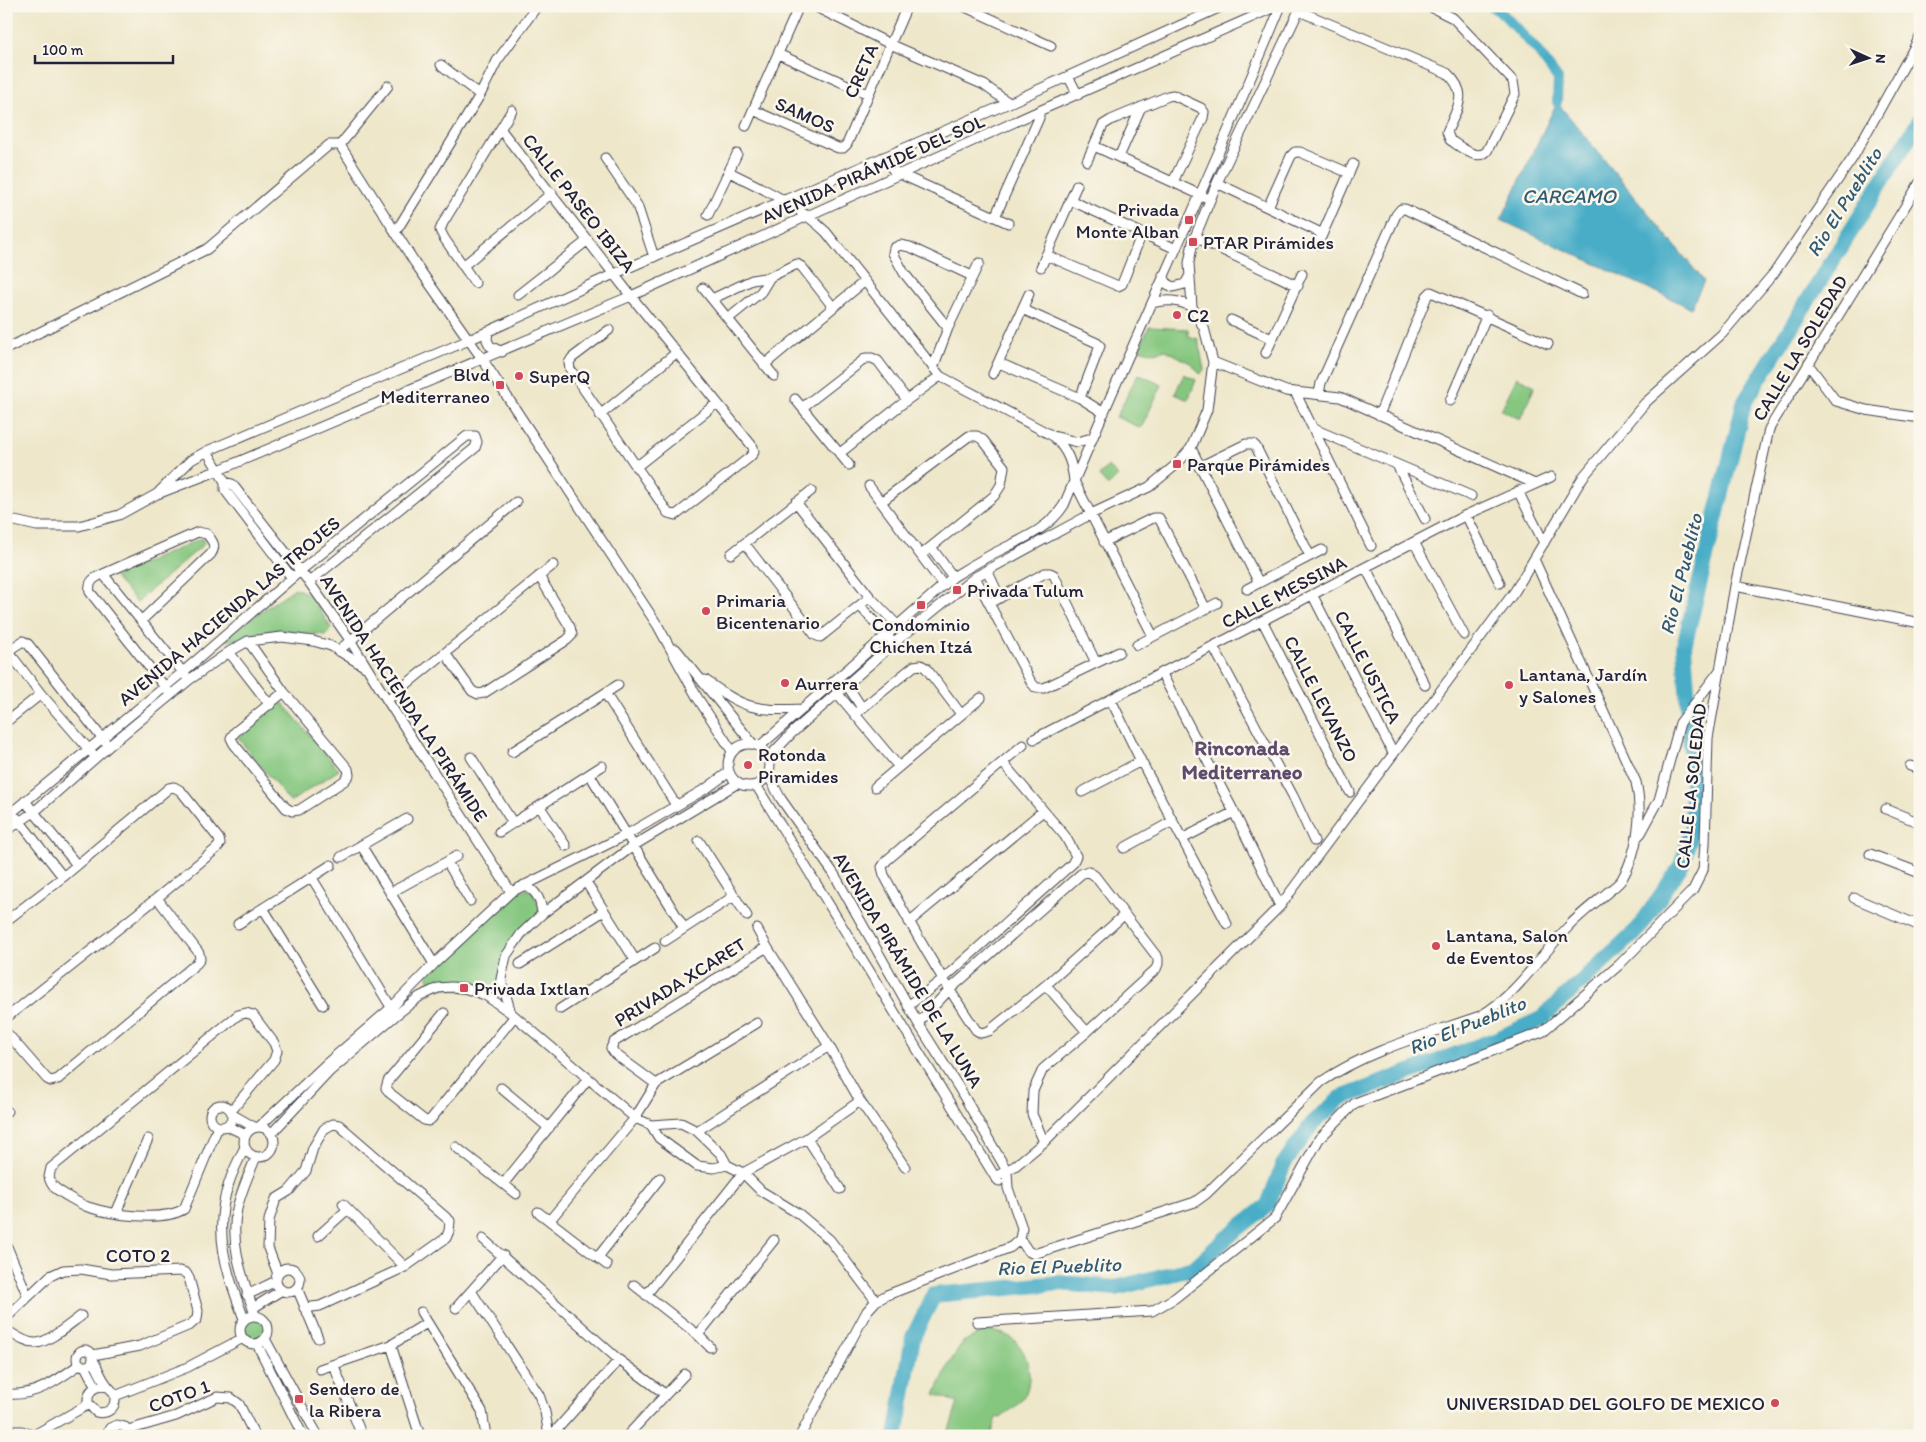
<svg xmlns="http://www.w3.org/2000/svg" width="1926" height="1442" font-family="Itim,sans-serif">
  <style>
    .green { fill: #86c780; stroke: #54745e }
    .water { fill: #48adc7; stroke: #356881 }
    .lines { fill: none; stroke-linecap: round; stroke-linejoin: round }
    .canal { stroke: #48adc7; stroke-width: 10 }
    .river { stroke: #48adc7; stroke-width: 16 }
    .minor-casing { stroke: #414050; stroke-width: 11 }
    .minor { stroke: #fff; stroke-width: 9 }
    .poi-dot { fill: #d1495b; stroke: #fbf7ec; stroke-width: 2 }
    .labels { text-anchor: middle; dominant-baseline: central; stroke-width: 5; stroke-linejoin: round; paint-order: stroke }
    .street-label { font-size: 19px; fill: #22223b; stroke: #fbf7ec }
    .poi-label { font-size: 19px; fill: #22223b; stroke: #fbf7ec; text-anchor: start }
    .water-label { font-size: 20px; font-style: italic; fill: #315a73; stroke: #fbf7ec }
    .quarter-label { font-size: 21px; font-weight: bold; fill: #5e4c6e; stroke: #fbf7ec }
  </style>
  <rect width="100%" height="100%" fill="#fbf7ec"/>
  <filter id="ink" filterUnits="userSpaceOnUse"><feTurbulence type="fractalNoise" baseFrequency=".02" numOctaves="2"/><feDisplacementMap in="SourceGraphic" scale="10" xChannelSelector="R" yChannelSelector="G"/><feConvolveMatrix kernelMatrix="1 2 1 2 8 2 1 2 1" color-interpolation-filters="sRGB"/></filter>
  <filter id="wash" filterUnits="userSpaceOnUse"><feTurbulence type="fractalNoise" baseFrequency=".0096" numOctaves="4" result="noise"/><feDisplacementMap in="SourceGraphic" scale="20" xChannelSelector="R" yChannelSelector="G"/><feGaussianBlur stdDeviation="1.12" result="paint"/><feColorMatrix in="noise" values="0 0 0 0 0 0 0 0 0 0 0 0 0 0 0 0 0 1.4 0 .05"/><feComposite in="paint" operator="in"/></filter>
  <g filter="url(#wash)">
    <rect width="100%" height="100%" fill="#eee7ca"/>
    <path class="green" d="M1149,327l39,2v7l10,3 6,31 -4,4 -8,-10 -26,-14 -12,3 -15,-4z
      M1138,374l24,11 -21,43 -25,-11z
      M1184,374l12,6 -8,20 -13,-6z
      M1517,377l18,9 -15,33 -19,-9z
      M1108,466l10,10 -10,10 -9,-10z
      M202,538l2,6 -67,58 -23,-25z
      M295,588l16,7 20,33 -5,7 -52,-5 -47,11 -2,-5z
      M282,702l57,68 -49,32 -52,-64z
      M532,889l10,25 -36,42 -4,30 -9,9h-8l-52,-9c-5,-4 -5,-8 -5,-14l83,-80z
      M240 1330a14 14 0 1 1 28 0a14 14 0 1 1-28 0Z
      M984,1331c9,1 18,1 26,6 19,12 24,42 14,60 -6,9 -16,14 -23,21l-4,-1 -6,19h-44l11,-33 -23,-9 14,-30 14,-22z"/>
    <path class="water" d="M1557,102l147,179 -13,27 -190,-88z"/>
    <g class="lines">
      <path class="canal" d="M1491,6l12,8 33,35 22,30 -1,23"/>
      <path class="river" d="M896,1436l17,-99 21,-42 126,-12 56,5 78,-20 38,-35 36,-28 15,-40 29,-41 29,-26 156,-59 44,-20 98,-91 43,-64 11,-38 -2,-79 -7,-101 60,-243 176,-283"/>
    </g>
  </g>
  <g filter="url(#ink)">
    <g class="lines">
      <defs>
        <path id="minor" d="M814,6l76,38 94,41 25,18
          M963,6l88,40
          M1299,11l148,62c23,21 10,35 0,59l3,8c10,6 27,22 37,11l28,-57 -2,-13 -60,-63 -24,-12
          M778,54l90,40
          M441,65l39,30
          M1068,76l10,19
          M753,110l85,38h5l4,-4 60,-138
          M746,126l53,-120
          M501,130l130,166 122,151 1,5 -4,5 -74,58 -8,-2 -98,-144 -1,-6 3,-5 37,-28
          M340,145l48,-59
          M1094,146l111,51
          M883,157l11,14 8,4 106,48
          M1119,157l22,-50
          M605,158l32,47 17,52
          M1087,161l16,-36 8,-5 57,-24 5,-1 28,13 3,4 -1,6 -30,64
          M729,172c35,17 69,33 97,60l114,144 113,60 24,6 15,-4
          M1217,183l104,50
          M1070,200l106,49
          M1268,207l23,-51 4,-4h5l49,21
          M708,215l29,-61
          M995,217l44,-99v-6
          M395,233l85,-138 17,-34 40,-55
          M1195,237l103,49
          M1318,244l35,-80
          M1046,255l72,31 4,-2 20,-51
          M463,266l89,-73
          M1041,267l36,-82
          M1163,275l4,9 6,3 12,-3 4,-7
          M475,283l-31,-45 -4,-8 3,-7 69,-113
          M703,288l71,88
          M518,295l70,-55
          M712,299l40,-19 18,-3 27,-13 5,3 31,40
          M1152,303c15,-4 26,-3 40,4
          M1022,309l75,34 3,3 -20,52
          M729,318l32,-26 9,-15
          M1231,320l41,19
          M948,328l-44,-55 -11,-20 1,-5 6,-3 10,2 62,29
          M488,331l-1,9 3,6 12,6
          M6,349l201,-100 122,-104h11l75,118 68,97 175,266 39,71 35,54
          M1266,353l36,-79
          M1213,362l73,29 54,6 195,87
          M999,363l81,35 24,15
          M1808,364l28,37 30,9 54,8
          M764,365l101,-84
          M933,368l15,-40 31,-65
          M993,374l36,-80
          M1295,392l76,154
          M1319,394l2,-11 75,-168 5,-6h4l177,85
          M795,399l54,66
          M1450,401l37,-86
          M803,407l63,-49h6l6,3 29,39
          M600,415l76,-62
          M1379,415l48,-119 4,-4 117,52
          M1314,429l157,67
          M1055,438c13,13 17,25 19,43l79,155
          M1191,448l68,135
          M207,451l18,31v8l67,88
          M840,453l67,-53 33,-24
          M1397,465l28,54
          M636,467l81,-64
          M1199,467l47,-23h7l3,3 54,109
          M225,482l7,2 77,98 41,58 37,60 124,192
          M869,486l74,99
          M1518,491l26,52
          M159,492l32,-32 16,-9 262,-111 145,-66 395,-171 214,-97
          M796,502l74,95 31,32
          M881,502l88,-66h8l6,4 21,27 -3,18 -7,11 -73,59
          M1466,515l34,68
          M6,519l31,7h42l40,-11 38,-21 62,-24 412,-174 399,-181 247,-109
          M1104,542l49,-24h6l47,91
          M1414,542l50,93
          M745,544l70,91 5,2 4,-3 46,-37
          M931,547l22,30
          M731,554l80,-63
          M1366,568l59,117
          M987,570l13,28
          M103,574l83,102
          M975,577l56,105 5,6h8l75,-36
          M1735,586l185,37
          M1247,589l75,-39
          M1313,596l80,157
          M990,603l55,-30h5l4,2 42,88
          M860,606l30,33
          M142,620l69,-66c6,-9 1,-13 -4,-20l-9,-2 -95,42c-9,4 -15,7 -13,18l78,99
          M1263,622l87,170
          M248,641l36,51 64,77 1,6 -5,6 -45,29 -7,1 -6,-3 -52,-64 -3,-6 4,-6 49,-40
          M1137,645l80,-42
          M1213,646l80,150 21,45
          M676,649l77,95
          M8,651l33,43 51,59
          M338,651l178,-149
          M6,652l17,-11 5,3 77,98
          M229,652l41,53
          M445,653l27,38 6,3 6,-1 83,-53 5,-5 -2,-8 -31,-51
          M1162,674l72,138 46,94
          M705,680c40,29 49,31 98,29
          M847,685l15,23
          M605,693l71,112
          M837,693l62,74
          M387,700l166,-135
          M1111,700l30,61 86,163
          M855,714l59,-48 7,-1 5,3 35,46
          M6,722l35,-28
          M1034,739l432,-224 85,-38
          M728 765a21 21 0 1 1 42 0a21 21 0 1 1-42 0Z
          M1023,745l-136,115 -5,7 2,8c28,53 58,105 92,155l5,3 8,-2 57,-46 78,-70
          M760,746l193,-169c11,-7 23,-14 34,-20 27,-15 60,-25 77,-52 70,-167 148,-331 217,-499
          M512,752l106,-67
          M471,757l42,66
          M769,757l24,-25 101,-89 81,-66 116,-63 58,-27 28,-23 14,-16 16,-38 6,-48 -9,-34 -12,-21 -3,-44 4,-21 24,-59 84,-177
          M1910,766l10,3
          M590,775l94,153
          M768,775l13,24 53,75 84,149 41,65 48,83 1,17 14,40 -2,11 -9,8 -124,48 -11,6 -9,10 -67,125
          M756,785l239,392 4,4
          M875,787l106,-89
          M1082,792l59,-31
          M25,801l52,64
          M540,807l26,39
          M1886,809l34,14
          M6,817l177,-145 117,-101 167,-135h8l2,6 -2,6 -166,134
          M17,818l46,59
          M6,831l28,-19 75,-66 80,-66 40,-28 19,-11 34,-4 31,4 18,5 36,22
          M499,832l103,-66
          M1637,837l4,-4 18,-33 21,-77 40,-53
          M1182,839l52,-27
          M699,841l48,75
          M361,845l73,119
          M1124,848l49,-27
          M1870,854l50,19
          M341,857l66,-38
          M447,862l23,39
          M312,878l82,134
          M586,882l49,78
          M524,885c13,6 17,15 18,29
          M390,893l67,-37
          M1854,898l66,28
          M263,908l60,97
          M6,921l57,-44 106,-89 5,-1 7,4 38,48 1,5 -4,5 -59,49 -151,120
          M909,922l134,-111
          M238,924l93,-59
          M757,929l10,18 62,99 31,55 45,66
          M665,941l69,-45
          M520,964l84,-53
          M1046,985l41,47
          M908,1006l35,-27 129,-115 4,-8 -11,-20 -62,-73
          M560,1009l95,-61
          M444,1013l-56,68 -2,7 5,6 33,26 4,1 3,-2 83,-102
          M511,1013l-10,-34 5,-23 15,-22 21,-20 91,-68 105,-63
          M918,1023l31,-33 132,-116 7,-3 7,5 63,82v6l-2,5 -69,63 -44,37 -10,22 -1,23 12,28
          M6,1032l41,47 4,2 7,-2 139,-116 3,-4 -1,-6 -42,-55
          M656,1084l-41,-30 -4,-6 3,-6 153,-95
          M501,1088l48,40
          M210 1116a11 11 0 1 1 22 0a11 11 0 1 1-22 0Z
          M6,1112l1,-1
          M233,1115l21,12
          M651,1125l8,13 38,28 17,2 13,-3
          M227,1126l19,9
          M260,1126l65,-61 66,-57 43,-44 77,-72 115,-57 81,-47 22,-16
          M244 1142a15 15 0 1 1 30 0a15 15 0 1 1-30 0Z
          M218,1127l-34,82c-21,13 -72,6 -96,-2 -8,-3 -27,-14 -34,-20 -2,-2 -4,-6 -5,-10l2,-9 187,-153 8,-2 7,2 21,28 3,8 -3,9 -43,51
          M697,1131l132,-85
          M272,1133l58,-62 66,-56 23,-18 19,-9 13,-1 13,1 21,7 26,18 124,105 16,7 30,-2 16,8 24,23 6,11 16,8 18,18 38,23 31,26 46,61
          M807,1138l33,51
          M456,1147l60,47
          M995,1177l20,-11 29,-24 236,-236 235,-315 68,-114 62,-74 77,-69 52,-61 78,-114 68,-122
          M504,1183l84,-104
          M343,1204l62,63
          M538,1212l69,53
          M116,1213l32,-74
          M550,1220l85,-102 21,-34 101,-61
          M6,1228l2,-10
          M318,1236l30,-27
          M483,1239l136,121 46,34
          M1020,1239l8,12 6,3 161,-52 11,-8 115,-112c47,-32 105,-47 159,-66 37,-21 59,-59 88,-89 12,-13 27,-24 40,-35 5,-4 11,-8 14,-13 16,-27 21,-66 14,-97l-102,-223
          M6,1244l22,53
          M598,1257l62,-79
          M276 1280a12 12 0 1 1 24 0a12 12 0 1 1-24 0Z
          M278,1274l-10,-26 1,-28 7,-21 13,-8 17,-20 7,-23 11,-19 9,-5 6,1 111,96 -1,10 -3,7 -41,29 -85,39 -16,2
          M634,1285l64,50 12,12
          M297,1288l21,50
          M471,1291l68,104 6,17 4,24
          M247,1295l29,-14
          M646,1295l97,-122 64,-35 53,-37
          M253,1308l29,-18
          M456,1308l47,-53
          M421,1312l61,99 4,25
          M255,1315c-11,-34 -26,-70 -18,-106 4,-18 12,-35 19,-52
          M240 1330a14 14 0 1 1 28 0a14 14 0 1 1-28 0Z
          M6,1318l44,-42 13,-6 18,-1 30,5 69,-3 6,2 3,5 9,33 -1,8 -7,6 -50,21 -47,9
          M244,1319c-17,-46 -32,-87 -15,-136 4,-13 10,-24 16,-36
          M977,1322l175,-11 23,-13 100,-80 44,-79 36,-36 187,-71 77,-67 74,-75 10,-20 2,-26 3,-106 27,-152 34,-157 151,-247
          M6,1330c9,5 20,14 30,13 12,0 35,-20 45,-27
          M698,1335l76,-95
          M265,1339l53,97
          M257,1344l46,92
          M391,1345l29,91
          M77 1358a8 8 0 1 1 16 0a8 8 0 1 1-16 0Z
          M93,1360c5,8 8,18 14,25 2,4 6,5 7,9 4,13 -6,21 -18,18l-8,-9c-1,-13 8,-19 20,-16
          M85,1366l11,21
          M334,1366l28,70
          M320,1369l71,-24 36,-22
          M6,1394c29,3 52,-14 74,-30
          M115,1396l73,-29 55,-29
          M128,1430l48,-14 41,-19 14,1 8,6 16,32
          M6,1431h16l12,5
          M34,1435l55,-31
          M106,1436l4,-8 7,-3 8,2 5,9
          M551,1436l68,-76
          M627,1436l58,-62"/>
      </defs>
      <use href="#minor" class="minor-casing"/>
      <use href="#minor" class="minor"/>
    </g>
  </g>
  <g class="poi-dot">
    <rect x="1184" y="215" width="10" height="10" rx="2.5"/>
    <rect x="1188" y="237" width="10" height="10" rx="2.5"/>
    <circle cx="1177" cy="315" r="5"/>
    <circle cx="519" cy="376" r="5"/>
    <rect x="495" y="380" width="10" height="10" rx="2.5"/>
    <rect x="1172" y="459" width="10" height="10" rx="2.5"/>
    <rect x="952" y="585" width="10" height="10" rx="2.5"/>
    <rect x="916" y="600" width="10" height="10" rx="2.5"/>
    <circle cx="706" cy="611" r="5"/>
    <circle cx="785" cy="683" r="5"/>
    <circle cx="1509" cy="685" r="5"/>
    <circle cx="748" cy="765" r="5"/>
    <circle cx="1436" cy="946" r="5"/>
    <rect x="459" y="983" width="10" height="10" rx="2.5"/>
    <rect x="294" y="1394" width="10" height="10" rx="2.5"/>
    <circle cx="1775" cy="1403" r="5"/>
  </g>
  <g class="labels">
    <g class="street-label">
      <text transform="translate(861 71) rotate(-66)">CRETA</text>
      <text transform="translate(805 115) rotate(24)">SAMOS</text>
      <text transform="translate(873 169) rotate(-24)">AVENIDA PIRÁMIDE DEL SOL</text>
      <text transform="translate(579 203) rotate(52)">CALLE PASEO IBIZA</text>
      <text transform="translate(1800 348) rotate(-59)">CALLE LA SOLEDAD</text>
      <text transform="translate(1284 592) rotate(-27)">CALLE MESSINA</text>
      <text transform="translate(229 611) rotate(-40)">AVENIDA HACIENDA LAS TROJES</text>
      <text transform="translate(1368 667) rotate(63)">CALLE USTICA</text>
      <text transform="translate(404 698) rotate(57)">AVENIDA HACIENDA LA PIRÁMIDE</text>
      <text transform="translate(1321 699) rotate(63)">CALLE LEVANZO</text>
      <text transform="translate(1691 786) rotate(-84)">CALLE LA SOLEDAD</text>
      <text transform="translate(908 970) rotate(59)">AVENIDA PIRÁMIDE DE LA LUNA</text>
      <text transform="translate(680 982) rotate(-32)">PRIVADA XCARET</text>
      <text x="138" y="1255">COTO 2</text>
      <text transform="translate(179 1396) rotate(-20)">COTO 1</text>
    </g>
    <g class="poi-label">
      <text x="1179" y="209" text-anchor="end">Privada<tspan x="1179" dy="22">Monte Alban</tspan></text>
      <text x="1203" y="242">PTAR Pirámides</text>
      <text x="1187" y="315">C2</text>
      <text x="490" y="374" text-anchor="end">Blvd<tspan x="490" dy="22">Mediterraneo</tspan></text>
      <text x="529" y="376">SuperQ</text>
      <text x="1187" y="464">Parque Pirámides</text>
      <text x="967" y="590">Privada Tulum</text>
      <text x="716" y="600">Primaria<tspan x="716" dy="22">Bicentenario</tspan></text>
      <text x="921" y="624" text-anchor="middle">Condominio<tspan x="921" dy="22">Chichen Itzá</tspan></text>
      <text x="1519" y="674">Lantana, Jardín<tspan x="1519" dy="22">y Salones</tspan></text>
      <text x="795" y="683">Aurrera</text>
      <text x="758" y="754">Rotonda<tspan x="758" dy="22">Piramides</tspan></text>
      <text x="1446" y="935">Lantana, Salon<tspan x="1446" dy="22">de Eventos</tspan></text>
      <text x="474" y="988">Privada Ixtlan</text>
      <text x="309" y="1388">Sendero de<tspan x="309" dy="22">la Ribera</tspan></text>
      <text x="1765" y="1403" text-anchor="end">UNIVERSIDAD DEL GOLFO DE MEXICO</text>
    </g>
    <g class="water-label">
      <text x="1569" y="196">CARCAMO</text>
      <text transform="translate(1844 202) rotate(-58)">Rio El Pueblito</text>
      <text transform="translate(1681 574) rotate(-76)">Rio El Pueblito</text>
      <text transform="translate(1467 1025) rotate(-22)">Rio El Pueblito</text>
      <text transform="translate(1059 1266) rotate(-2)">Rio El Pueblito</text>
    </g>
    <g class="quarter-label">
      <text x="1242" y="747">Rinconada<tspan x="1242" dy="24">Mediterraneo</tspan></text>
    </g>
  </g>
  <rect width="1926" height="1442" fill="none" stroke="#fbf7ec" stroke-width="25"/>
  <g transform="translate(1868 58) rotate(93)" stroke="#fbf7ec" stroke-width="4" paint-order="stroke">
  <path d="M0-4L9 19L0 12L-9 19Z" fill="#22223b"/>
  <text y="-8" font-size="14" font-weight="bold" text-anchor="middle" fill="#22223b">N</text>
  </g>
  <path d="M35 55v8h138v-8" fill="none" stroke="#22223b" stroke-width="2.5"/>
  <text x="42" y="55" font-size="15" fill="#22223b" stroke="#fbf7ec" stroke-width="4" paint-order="stroke">100 m</text>
</svg>
